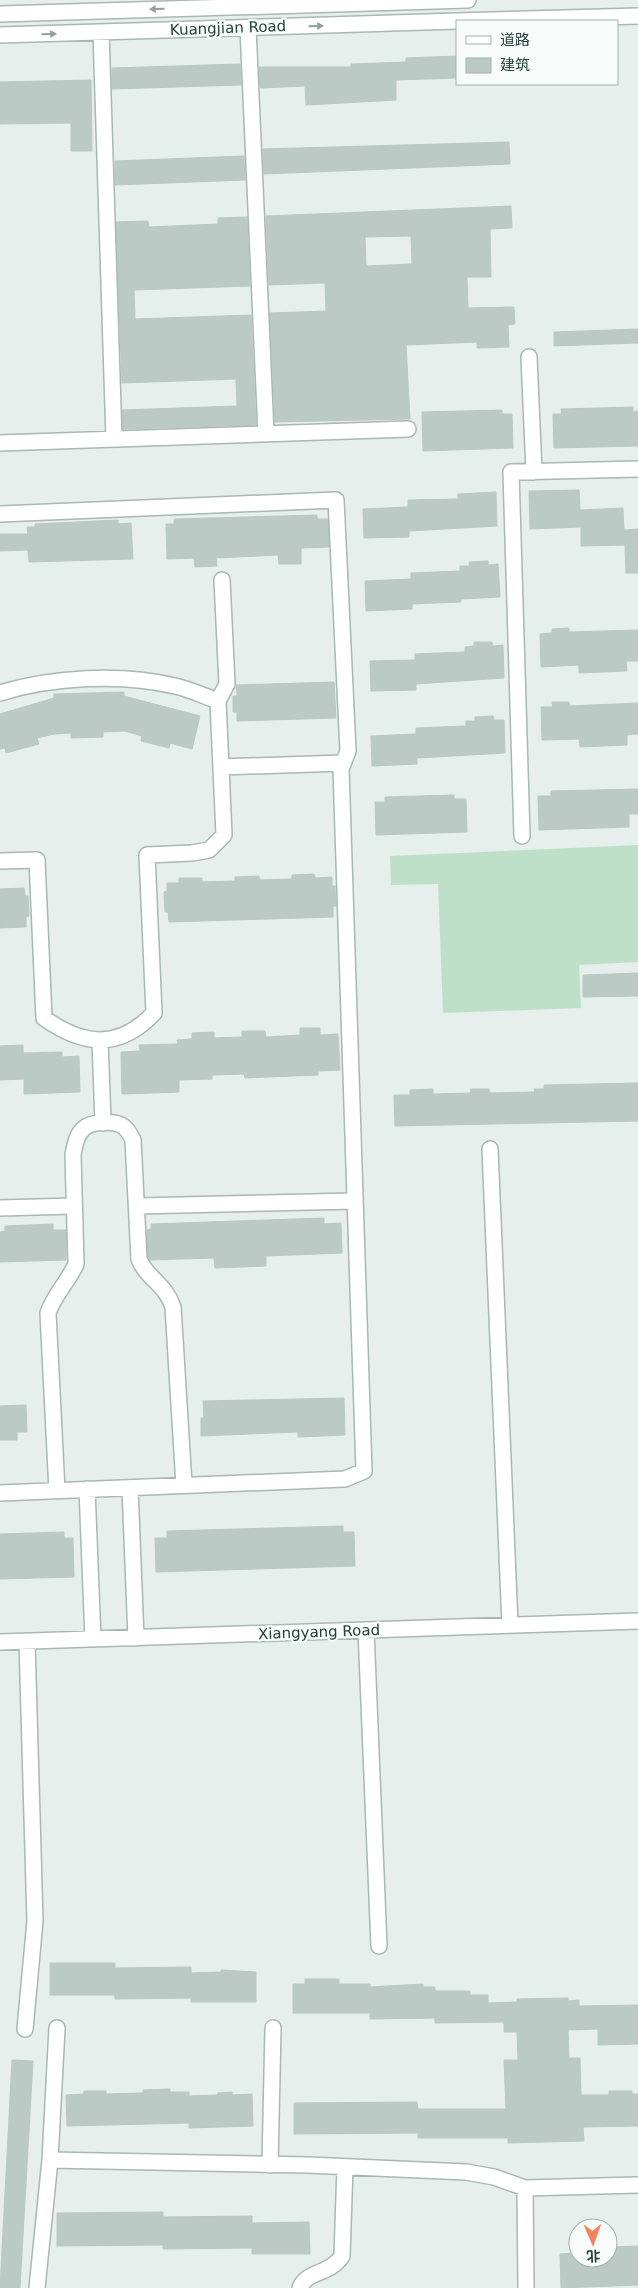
<svg xmlns="http://www.w3.org/2000/svg" width="638" height="2288" font-family="'DejaVu Sans','Noto Sans SC',sans-serif">
  <style>
    .grass { fill: #bfe0c8 }
    .building { fill: #bbcac4; stroke: #b8c9c2; fill-rule: evenodd }
    .lines { fill: none; stroke-linecap: round; stroke-linejoin: round }
    .minor-casing { stroke: #a8b8b2; stroke-width: 18 }
    .minor { stroke: #fff; stroke-width: 15 }
    .oneway { fill: #92a09c }
    .labels { text-anchor: middle; dominant-baseline: central; stroke-width: 4.5; stroke-linejoin: round; paint-order: stroke }
    .street-label { font-size: 15px; fill: #24423a; stroke: #f7fbf9 }
  </style>
  <rect width="100%" height="100%" fill="#e6efeb"/>
  <path class="grass" d="M638,845v117l-59,3 2,43 -138,5 -5,-129 -47,1 -1,-29z"/>
  <path class="building" d="M457,56v22l-61,2v20l-90,5 -1,-19 -44,2 -1,-3 -1,-18h92v-3l55,-2v-4z
    M240,64l1,21 -129,4v-21z
    M91,80l1,71h-21v-28l-71,1v-42z
    M509,142l1,22 -246,10 -1,-25z
    M244,156l1,24 -130,5v-24z
    M511,206l1,22 -22,1 1,48h-24l1,31 46,-1 1,17 -7,1 1,22 -32,1v-6l-71,3 4,74 -135,3 -5,-109 56,-2 -1,-28 -56,2 -3,-69zM411,236l1,28 -46,2 -1,-29z
    M247,217l3,69 -116,4 1,29 116,-4 5,110 -133,4 -1,-19 115,-4 -1,-27 -114,4 -6,-161 32,-1 1,6 69,-3v-6z
    M638,329v14l-84,3v-14z
    M633,407v5l5,-1v35l-84,2 -1,-34h9l-1,-5z
    M502,410v4h10l1,34 -90,3 -1,-39z
    M579,490l1,20 43,-2 1,22 14,-1v44h-12l-1,-28 -44,1v-19l-51,2 -1,-38z
    M496,492l1,34 -88,5v6l-45,1 -1,-29 45,-2v-7l50,-1v-5z
    M317,515v4h11l1,28 -28,1v16h-22l-1,-9 -62,3 1,8 -22,1 -1,-9 -27,1 -1,-35h8v-5z
    M118,520v4l13,-1 2,36 -104,3 -1,-12 -28,1v-17h28l-1,-7h8v-3z
    M488,561v4l10,-1 2,33 -39,2v3l-49,2v5l-46,2 -1,-30 46,-2v-6l49,-2v-5h10l-1,-4z
    M569,628v4l69,-2v31h-12l1,10 -48,2v-8l-38,2 -1,-33 12,-1v-4z
    M474,642h18l1,4 10,-1 1,33 -88,6v6l-45,1 -1,-30 45,-1v-6l50,-2v-5l9,-1z
    M334,682l2,36 -99,3v-9h-4v-16h4l-1,-11z
    M124,692v4l76,20 -8,33 -22,-6 -1,5 -28,-7 1,-5 -17,-5 -22,1v5l-32,1v-5l-17,1 -17,4 2,6 -33,9 -1,-5 -5,1v-35l54,-16v-4z
    M552,702h17l1,4 68,-3v31l-11,1v10l-47,2 -1,-8 -37,1 -1,-33h12z
    M493,716l1,4h10l1,33 -88,5v6l-45,2 -1,-30 45,-2v-6l50,-2v-5h9v-4z
    M638,789v25h-9v13l-90,3 -1,-34h13v-5z
    M454,795v4h12l1,33 -91,3 -1,-33h10v-5z
    M314,874l1,4 17,-1v9h3l1,20h-3v11l-164,5 -1,-10h-3l-1,-20 3,-1v-8h12v-5h23v4l33,-1v-4l24,-1 1,4 32,-1v-4z
    M24,888l1,8h3l1,20 -3,1v10l-26,1v-39z
    M638,973v23l-55,1v-22z
    M300,1028h20v7l18,-1 2,36 -22,1v4l-50,2 -23,1 -1,-4 -32,1v4l-33,1v12l-57,2 -1,-42 19,-1 -1,-6 39,-1 -1,-4 15,-1v-6l22,-1v6l28,-1v-6h23l1,6 34,-2z
    M23,1045v8l39,-1v5l17,-1 1,36 -56,2v-15l-24,1v-34z
    M638,1083v38l-243,5 -1,-31h16v-5l23,-1v5l38,-1 -1,-4h19l1,4 45,-1 -1,-3h10v-4z
    M324,1218v6l17,-1 1,30 -76,3v10l-51,2 -1,-10 -64,2 -2,-3 -1,-27 4,-1v-5z
    M53,1224v6h13v30l-66,2v-30l5,-1v-5z
    M344,1398l1,37 -47,2v-5l-97,4v-18h3l-1,-17z
    M26,1405l1,27h-10v8h-17v-34z
    M343,1526v6h11l1,34 -199,6 -1,-34h12v-7z
    M64,1532v6h9l1,39 -74,2v-45z
    M50,1963h65v5l76,-1v6l30,-1v-2l35,2v30h-65v-4l-76,1v-4h-65z
    M305,1979h34v5h31v3l53,-3v3h12v4h35v4h18v8l29,-1v-3l51,-1v3l11,-1v6l59,-1v39l-40,1v-16l-30,1 1,28h11l1,37h28v-4h23v3h6v32l-55,1 1,14 -76,2v-5h-90v-5l-124,1v-31l123,-1 1,7h88l-2,-49h14l-1,-28h-13v-10l-69,1v-5l-65,1v-6h-77v-29h12z
    M12,2060l21,1 -13,227h-20z
    M170,2089v3h19v4l29,-1v-2l14,-1v3l20,-1 1,32 -64,2v-5l-122,3 -1,-31 18,-1v-3h22v3l37,-1v-3z
    M163,2212v5l89,-1v7l57,-1 1,32h-58v-6l-89,1v-4l-106,1v-33z
    M638,2246v39l-77,3 -1,-34 18,-1v5h30v-11z"/>
  <g class="lines">
    <defs>
      <path id="minor" d="M0,14l468,-14
        M457,21l181,-5
        M248,28l18,406
        M101,32l13,407
        M0,35l457,-14
        M529,357l5,115
        M0,443l408,-14
        M0,514l336,-14 12,251 -7,18 23,702 -19,8 -345,14
        M0,693c52,-16 121,-20 175,-7 14,3 29,10 43,15l6,134 -15,15 -17,3 -45,2 7,158c-35,37 -71,33 -110,5l-7,-158 -37,1
        M218,701l9,-17 -5,-104
        M221,767l122,-4
        M522,836l-11,-364 127,-3
        M100,1040l3,83
        M490,1149l20,476
        M137,1206l218,-5
        M0,1208l74,-2
        M130,1488l6,150
        M87,1489l6,150
        M57,1491l-9,-178c6,-18 20,-31 28,-49l-3,-109c2,-10 3,-19 10,-26 8,-8 32,-9 41,-2 4,3 7,9 9,13l6,119c8,20 26,24 34,48l11,178
        M366,1630l13,316
        M0,1642l638,-21
        M25,2029l10,-108 -8,-279
        M50,2160l258,5 158,7 28,5 31,11
        M270,2165l3,-137
        M37,2288l13,-128 7,-132
        M300,2288c7,-18 30,-13 42,-32l3,-89
        M526,2288l-1,-100 113,-3"/>
    </defs>
    <use href="#minor" class="minor-casing"/>
    <use href="#minor" class="minor"/>
  </g>
  <defs><path id="oneway-solid" d="M-6-.8H1V-3.2L6.5 0L1 3.2V.8H-6Z" transform="scale(1.25)"/></defs>
  <g class="oneway">
    <use href="#oneway-solid" transform="translate(157 9) rotate(178)"/>
    <use href="#oneway-solid" transform="translate(316 26) rotate(-2)"/>
    <use href="#oneway-solid" transform="translate(49 34) rotate(-2)"/>
  </g>
  <g class="labels">
    <g class="street-label">
      <text transform="translate(228 28) rotate(-2)">Kuangjian Road</text>
      <text transform="translate(319 1632) rotate(-2)">Xiangyang Road</text>
    </g>
  </g>
  <rect x="456" y="20" width="162" height="65" fill="#f7fbf9" stroke="#a3b1ad"/>
  <rect x="466" y="36" width="25" height="8" fill="#ffffff" stroke="#a3b1ad"/>
  <text x="500" y="45" font-size="15" fill="#24423a">道路</text>
  <rect x="466" y="58" width="25" height="15" fill="#bbcac4" stroke="#a3b1ad"/>
  <text x="500" y="70" font-size="15" fill="#24423a">建筑</text>
  <g transform="translate(593 2243) rotate(178)"><circle r="24" fill="#f7fbf9" stroke="#a3b1ad"/>
  <path d="M0-4L9 19L0 12L-9 19Z" fill="#f4845f"/>
  <text y="-8" font-size="14" font-weight="bold" text-anchor="middle" fill="#24423a">北</text>
  </g>
</svg>
